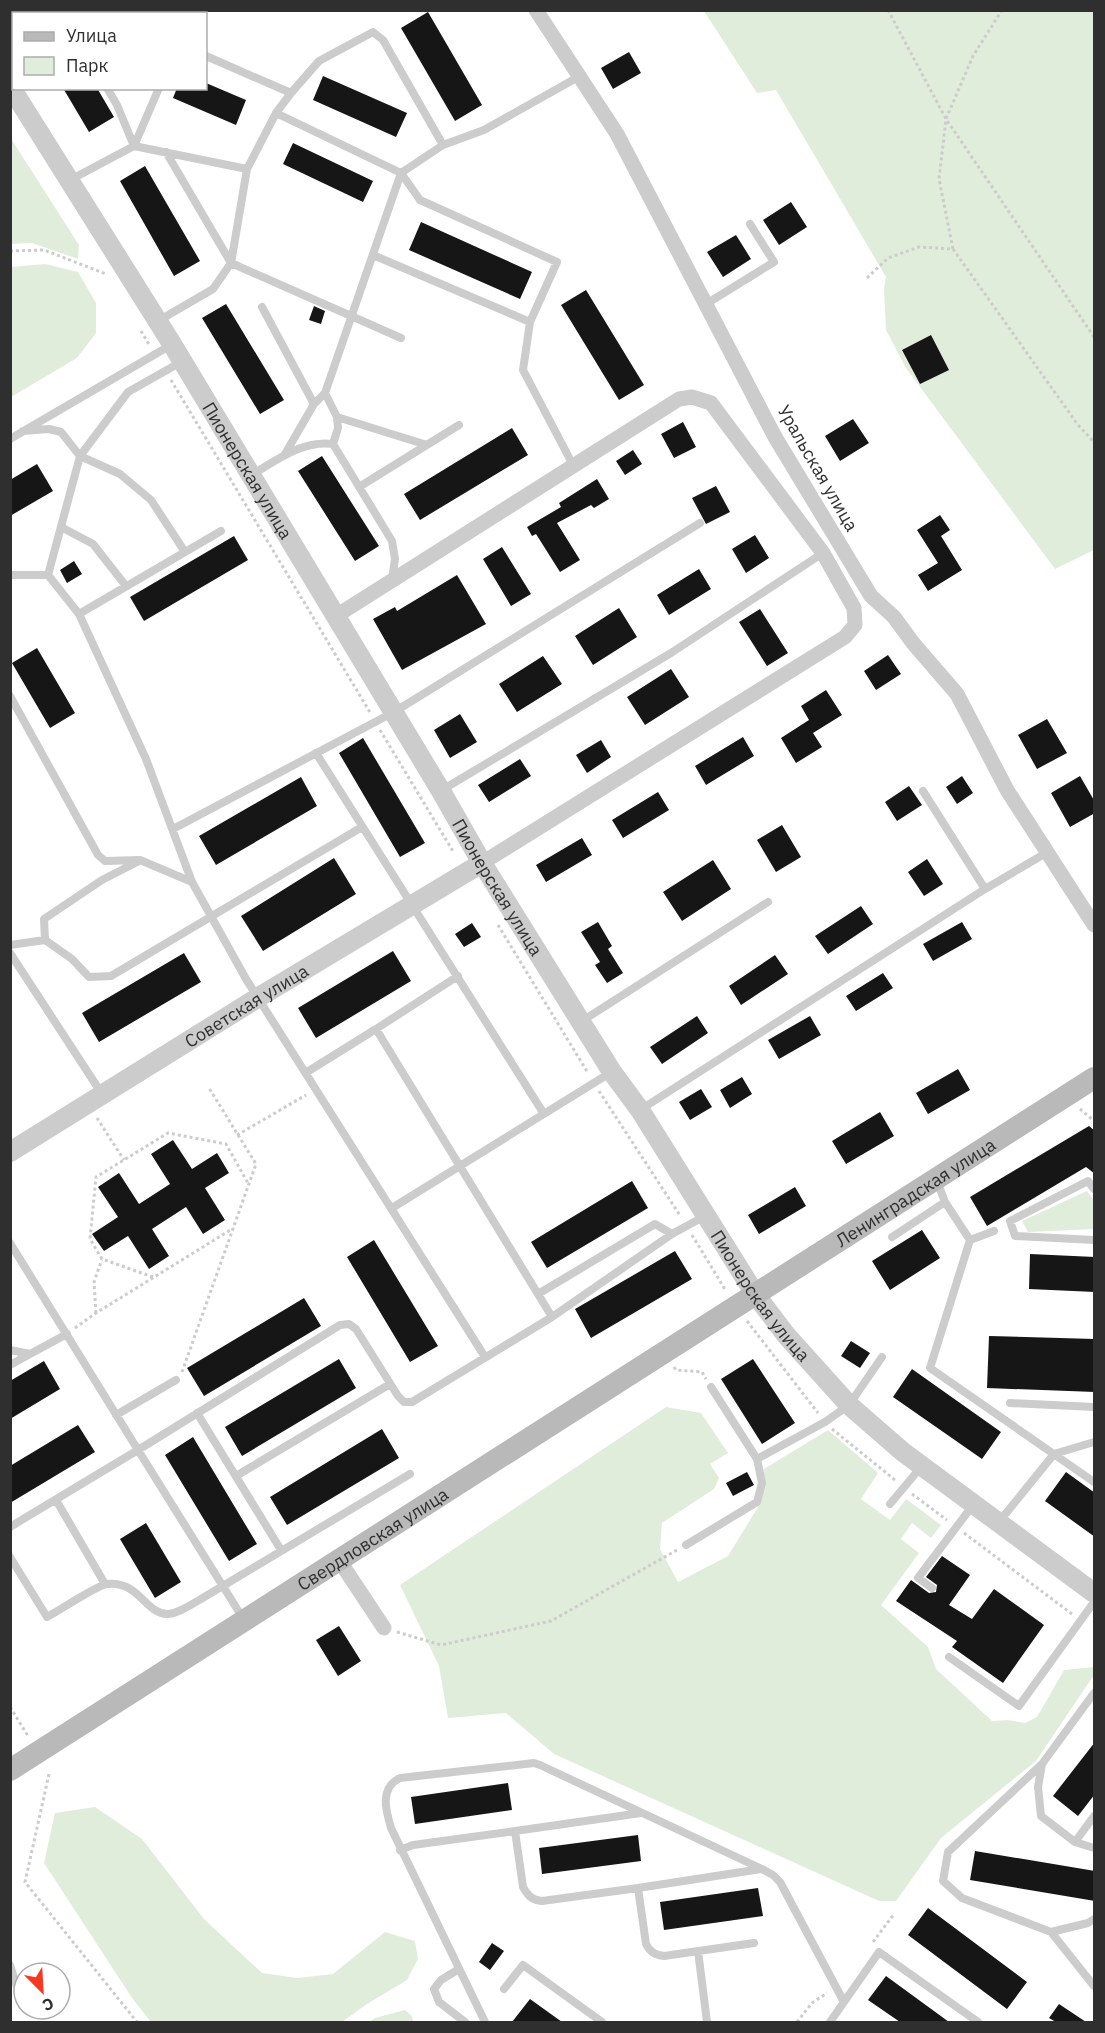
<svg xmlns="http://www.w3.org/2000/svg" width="1105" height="2033" font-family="'IBM Plex Sans',sans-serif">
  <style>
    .green { fill: #e1eddb }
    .building { fill: #161616 }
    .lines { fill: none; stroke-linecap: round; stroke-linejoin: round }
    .path { stroke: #ccc; stroke-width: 3; stroke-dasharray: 3 3; stroke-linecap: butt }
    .service { stroke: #ccc; stroke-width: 8 }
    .minor { stroke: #ccc; stroke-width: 15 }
    .tertiary { stroke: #ccc; stroke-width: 20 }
    .secondary { stroke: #b9b9b9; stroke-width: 22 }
    .labels { text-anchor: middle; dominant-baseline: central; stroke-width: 6; stroke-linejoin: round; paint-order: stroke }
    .street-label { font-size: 18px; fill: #2f2f2f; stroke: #fff }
  </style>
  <rect width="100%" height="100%" fill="#fff"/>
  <path class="green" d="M704,11h390v539l-39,19 -149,-201 -20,-38 -2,-41 2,-12 -110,-187 -19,3z
    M10,137l69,108 -1,14 -46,-16 -21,1z
    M45,264l33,8 18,31v30l-19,25 -66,39v-130z
    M1087,1191l7,10v28l-66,3 -6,-11z
    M666,1407l35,6 27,40 -18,11 9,14 -5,11 -52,34 -2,26 18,33 50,-26 30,-49 6,-38 64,-39 50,43 -17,26 29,21 16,-21 35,26 -10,13 -19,-15 -11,16 18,14 -38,52 47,42 8,22 56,52 16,-1 17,3 12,-6 27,-47 30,-3v8l-58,86 -95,77 -45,63h-17l-325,-147 -48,-41 -58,5 -9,-52 -39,-81z
    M95,1807l47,32 62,80 58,54 35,5 36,-4 52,-42 30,9 3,18 -11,21 -40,24 -25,18h-191l-19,-24 -88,-135 11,-50z
    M405,2010l7,6 1,6h-44l6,-4z"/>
  <path class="building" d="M428,12l54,93 -27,16 -54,-93z
    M629,52l12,21 -28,16 -12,-21z
    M323,76l84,37 -11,24 -83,-37z
    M206,83l40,17 -10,25 -63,-27 4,-10h29z
    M63,88h34l17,29 -25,15z
    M293,143l80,38 -10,21 -80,-38z
    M145,166l55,95 -26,15 -54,-95z
    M791,202l16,25 -28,18 -16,-25z
    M421,222l111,50 -12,27 -111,-49z
    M736,235l15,24 -28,18 -16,-25z
    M586,290l58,95 -25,15 -58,-95z
    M226,304l58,96 -24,14 -58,-96z
    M314,306l11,5 -4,13 -12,-4z
    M931,335l18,35 -29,14 -18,-34z
    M853,419l16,24 -29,18 -15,-25z
    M683,422l13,25 -22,11 -13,-24z
    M512,428l16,27 -108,65 -16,-26z
    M633,450l9,14 -17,11 -9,-14z
    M322,456l57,90 -24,15 -57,-90z
    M37,464l16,27 -43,25v-36z
    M597,479l12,20 -15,9 -3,-3 -34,18 23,37 -20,12 -24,-38 -4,2 -5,-9 34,-20 -2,-4z
    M716,486l14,26 -24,12 -14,-26z
    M940,515l10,15 -9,6 21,34 -34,21 -10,-16 20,-12 -21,-33z
    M755,535l14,23 -23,15 -14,-24z
    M234,536l14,24 -104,61 -14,-24z
    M502,547l29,47 -20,12 -28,-47z
    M74,561l8,13 -15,9 -7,-13z
    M699,569l12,20 -42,26 -12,-20z
    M457,575l29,49 -84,46 -29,-51 22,-12 2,4z
    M619,608l18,29 -44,28 -18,-29z
    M760,609l28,44 -21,13 -28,-44z
    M37,648l38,65 -25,15 -38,-65z
    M888,655l13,19 -25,16 -12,-19z
    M543,656l19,28 -45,28 -18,-28z
    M671,669l18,28 -44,28 -18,-28z
    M826,690l16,25 -29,18 9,14 -26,16 -15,-25 28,-18 -8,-14z
    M460,714l17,28 -27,16 -16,-28z
    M1047,719l20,34 -30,16 -19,-34z
    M743,737l11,19 -48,29 -11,-19z
    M363,738l62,105 -25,14 -61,-104z
    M601,740l10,17 -24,16 -11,-18z
    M520,759l11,17 -42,26 -11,-17z
    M962,776l11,17 -16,11 -11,-17z
    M1080,776l15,26v11l-25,14 -19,-34z
    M301,777l16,29 -101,59 -17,-29z
    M909,786l13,19 -25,16 -12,-19z
    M658,792l11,18 -46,28 -11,-18z
    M782,825l19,32 -25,15 -19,-32z
    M582,838l10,17 -46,27 -10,-17z
    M334,858l22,36 -93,57 -22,-35z
    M927,859l16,25 -19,12 -16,-24z
    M713,860l18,29 -49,32 -19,-29z
    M861,906l12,18 -45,30 -13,-18z
    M598,922l14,24 -4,3 15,24 -16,10 -12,-18 5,-3 -19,-30z
    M962,922l10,17 -39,22 -10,-17z
    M472,923l9,14 -17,10 -9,-13z
    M393,951l18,30 -95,57 -18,-30z
    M184,953l17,29 -102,60 -17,-29z
    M775,955l13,19 -47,31 -12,-19z
    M883,973l10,15 -37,23 -10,-15z
    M697,1016l11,17 -46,31 -12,-17z
    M810,1016l11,19 -42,24 -11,-19z
    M958,1069l12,21 -42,24 -12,-21z
    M742,1077l10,17 -22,14 -10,-18z
    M701,1089l11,18 -22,13 -11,-18z
    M880,1112l14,24 -48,28 -14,-23z
    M1089,1126l6,5v43l-9,-7 -99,59 -17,-29z
    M173,1140l19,29 25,-16 12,20 -24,15 20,32 -22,14 -17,-27 -34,22 17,27 -20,13 -21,-33 -24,15 -12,-17 26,-17 -20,-30 21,-14 20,31 31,-20 -19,-30z
    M632,1181l16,27 -101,60 -16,-26z
    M795,1187l11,19 -47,28 -11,-19z
    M922,1230l18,28 -50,32 -18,-29z
    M374,1240l64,106 -28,16 -63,-105z
    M675,1251l17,28 -101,59 -16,-29z
    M1030,1254l65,3v35l-66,-3z
    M304,1298l17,28 -117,70 -17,-28z
    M989,1336l106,3v53l-108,-4z
    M851,1341l19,12 -10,15 -19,-12z
    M339,1359l17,29 -114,68 -17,-29z
    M753,1359l42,64 -33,21 -41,-65z
    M44,1361l16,28 -50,30v-38z
    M912,1369l89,63 -19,27 -89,-62z
    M78,1425l17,27 -85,51v-37z
    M382,1429l17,29 -112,67 -17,-28z
    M193,1437l64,107 -28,17 -64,-106z
    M747,1472l7,13 -21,11 -7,-13z
    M1066,1472l29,21v44l-50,-36z
    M146,1523l35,59 -26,16 -35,-59z
    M942,1556l28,19 -21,30 23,14 22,-30 50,36 -41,58 -51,-36 5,-6 -61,-40 15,-21 18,13 7,-1 1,-7 -11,-8z
    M339,1626l22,35 -23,15 -22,-36z
    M1095,1742v52l-17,22 -25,-20z
    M508,1783l4,27 -97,14 -4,-27z
    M638,1835l3,26 -99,13 -3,-26z
    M975,1851l120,20v30l-125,-21z
    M758,1888l5,28 -99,14 -4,-28z
    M928,1908l99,74 -20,27 -99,-74z
    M492,1943l12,8 -14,19 -11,-8z
    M886,1976l63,46h-49l-32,-22z
    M530,1999l32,23h-50z
    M1059,2004l27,18h-30l-7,-4z"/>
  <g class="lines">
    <path class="path" d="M888,10l58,109 148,218
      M10,52l4,5
      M953,249l125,176 16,17
      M10,251l34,-1 62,24
      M867,278l21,-20 31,-11 34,2 -14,-70 7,-60 27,-63 29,-46
      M141,331l9,15
      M171,380l200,334
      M380,730l74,123
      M498,925l90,148
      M599,1091l82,126
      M1080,1109l14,12
      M97,1118l27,42
      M237,1135l69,-40
      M692,1235l34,56
      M153,1277l-51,-18 -12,-20 6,-62 72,-44 58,11 23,41
      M96,1313l-2,-31 8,-23
      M747,1321l71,92
      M75,1328l21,-15 136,-84
      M674,1367l2,3 26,2 4,7
      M182,1372l74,-208 -47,-76
      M832,1429l63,51
      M912,1494l35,26
      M964,1533l108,81
      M397,1632l44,13 110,-24 126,-71
      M10,1707l18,29
      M49,1774l-24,108 112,140
      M873,1942l21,-28
      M797,2022l15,-19 15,-10"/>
    <path class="service" d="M61,10l2,4
      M92,10l8,4
      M25,14l5,-4
      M185,14l1,-4
      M10,22l4,-2
      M206,56l85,37
      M107,88l10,17 17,41 25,-58
      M276,113l15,-20 28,-32 54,-29 10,8 60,105 -42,28 19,27 137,62 -27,60
      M443,145l41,-15 96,-54
      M166,152l65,111 170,75
      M70,180l64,-34 113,23
      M373,255l157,67 -7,48 50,95
      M706,304l68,-42 -24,-38
      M262,307l52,97
      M158,321l55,-32 18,-26 16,-94 29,-56 125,60 -76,220 12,24 90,28
      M23,431l26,-2 12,3 19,24 40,18 31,26 34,52
      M10,439l161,-94
      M333,444l5,-16 -1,-11
      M285,454l29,-50 11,-11
      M253,474c24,-14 50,-34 80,-30l59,97 3,18 -3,20
      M359,487l100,-62
      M61,527l32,17 33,42
      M10,575h38l31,39 67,145 46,123 54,97 239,378
      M48,575l32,-119 48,-64 53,-30
      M79,614l142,-83
      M10,696l88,159 7,6 35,-1 52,22
      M316,753l228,361
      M442,790l229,-137 152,-100
      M923,791l62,98
      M173,829l221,-117 306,-189
      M45,940l-1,-21 58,-39 37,-19
      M10,945l35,-5 27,19 17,18 22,-1 251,-149
      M10,953l92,141
      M582,1021l186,-119
      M376,1029l82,-53
      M307,1072l69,-43 176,288
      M640,1110l345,-221 61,-36
      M937,1181l8,21 25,38 24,-9
      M1094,1189l-6,-8 -78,40 5,15 79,4
      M392,1208l218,-135
      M892,1237l53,-35
      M970,1240l-40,128 164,114
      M10,1243l128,207 202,-125 9,-1 7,5 42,67 6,6h8l140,-85 120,-83 33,-18
      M538,1294l117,-70 17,10
      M10,1350l20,4 37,-20
      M10,1365l20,-11
      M711,1387l46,72
      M1010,1403l84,4
      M197,1413l84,137
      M116,1415l60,-35
      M236,1476l154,-92
      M56,1500l49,84
      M890,1504l31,-37
      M999,1522l55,-68 40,-12
      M10,1527l128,-77 106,170
      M686,1545l71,-43 5,-19 -5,-24 68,-37 24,-17 33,-48
      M10,1557l37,60c12,-6 50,-32 60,-33 31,-4 39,30 60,30 11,0 25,-10 34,-15l209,-125
      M932,1588l-14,-10 55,-73
      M949,1657l70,49 75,-104
      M1094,1693l-52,71 -4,23 3,29 34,26 19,6
      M1042,1764l-94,88 -5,29 19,17 89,34 37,-9 6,-4
      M515,1831l126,-18
      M1075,1842l19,-26
      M400,1850l13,-5 102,-14 8,56c5,9 9,13 19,14l96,-13
      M1051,1932l43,54
      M754,1943l-90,13c-9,-1 -14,-4 -18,-12l-8,-56 123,-19
      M698,1951l9,71
      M10,1965l11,35
      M459,1969l-18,11 -7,9 5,13 26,20
      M504,1989l19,-24 79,57
      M485,2022l-94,-194c-5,-17 -12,-40 9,-50l134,-15 6,2 222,104 11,6 7,7 64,120
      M830,2022l49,-70 99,70"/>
    <path class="minor" d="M536,10l81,124 158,303 96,159 23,21 19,26 44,51 50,96 87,135
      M336,616l343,-217 13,-2 19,6 112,150 31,55 1,17 -10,12 -363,226
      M339,1560l45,68"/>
    <g class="tertiary">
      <path id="s1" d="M10,86l162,258 269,447 41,72 130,209 28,38 115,184 31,41 63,70 54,47 191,141"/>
      <path id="s2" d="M10,1152l249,-155 223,-134"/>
    </g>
    <path class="secondary" id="s3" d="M10,1770l1084,-692"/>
  </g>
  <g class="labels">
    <g class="street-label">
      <text transform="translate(818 468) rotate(60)">Уральская улица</text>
      <text stroke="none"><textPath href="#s1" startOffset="452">Пионерская улица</textPath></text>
      <text stroke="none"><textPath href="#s1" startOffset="938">Пионерская улица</textPath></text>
      <text stroke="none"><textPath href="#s2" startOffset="278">Советская улица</textPath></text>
      <text stroke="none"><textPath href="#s3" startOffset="1074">Ленинградская улица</textPath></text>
      <text stroke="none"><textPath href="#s1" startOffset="1424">Пионерская улица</textPath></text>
      <text stroke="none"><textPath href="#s3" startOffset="430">Свердловская улица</textPath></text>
    </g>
  </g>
  <rect width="1105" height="2033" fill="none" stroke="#2f2f2f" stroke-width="24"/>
  <rect x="12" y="12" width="195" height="78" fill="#ffffff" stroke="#acacac" stroke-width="1.5"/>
  <rect x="24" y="32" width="30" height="9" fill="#b9b9b9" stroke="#acacac" stroke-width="1.5"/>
  <text x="66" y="42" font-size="18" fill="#2f2f2f">Улица</text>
  <rect x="24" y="57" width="30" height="18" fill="#e1eddb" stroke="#acacac" stroke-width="1.5"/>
  <text x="66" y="72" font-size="18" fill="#2f2f2f">Парк</text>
  <g transform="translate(42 1991) rotate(156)"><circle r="28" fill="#ffffff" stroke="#acacac" stroke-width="1.5"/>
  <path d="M0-4.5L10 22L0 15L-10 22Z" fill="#f63920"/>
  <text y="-9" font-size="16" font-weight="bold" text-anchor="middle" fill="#2f2f2f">С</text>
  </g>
</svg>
